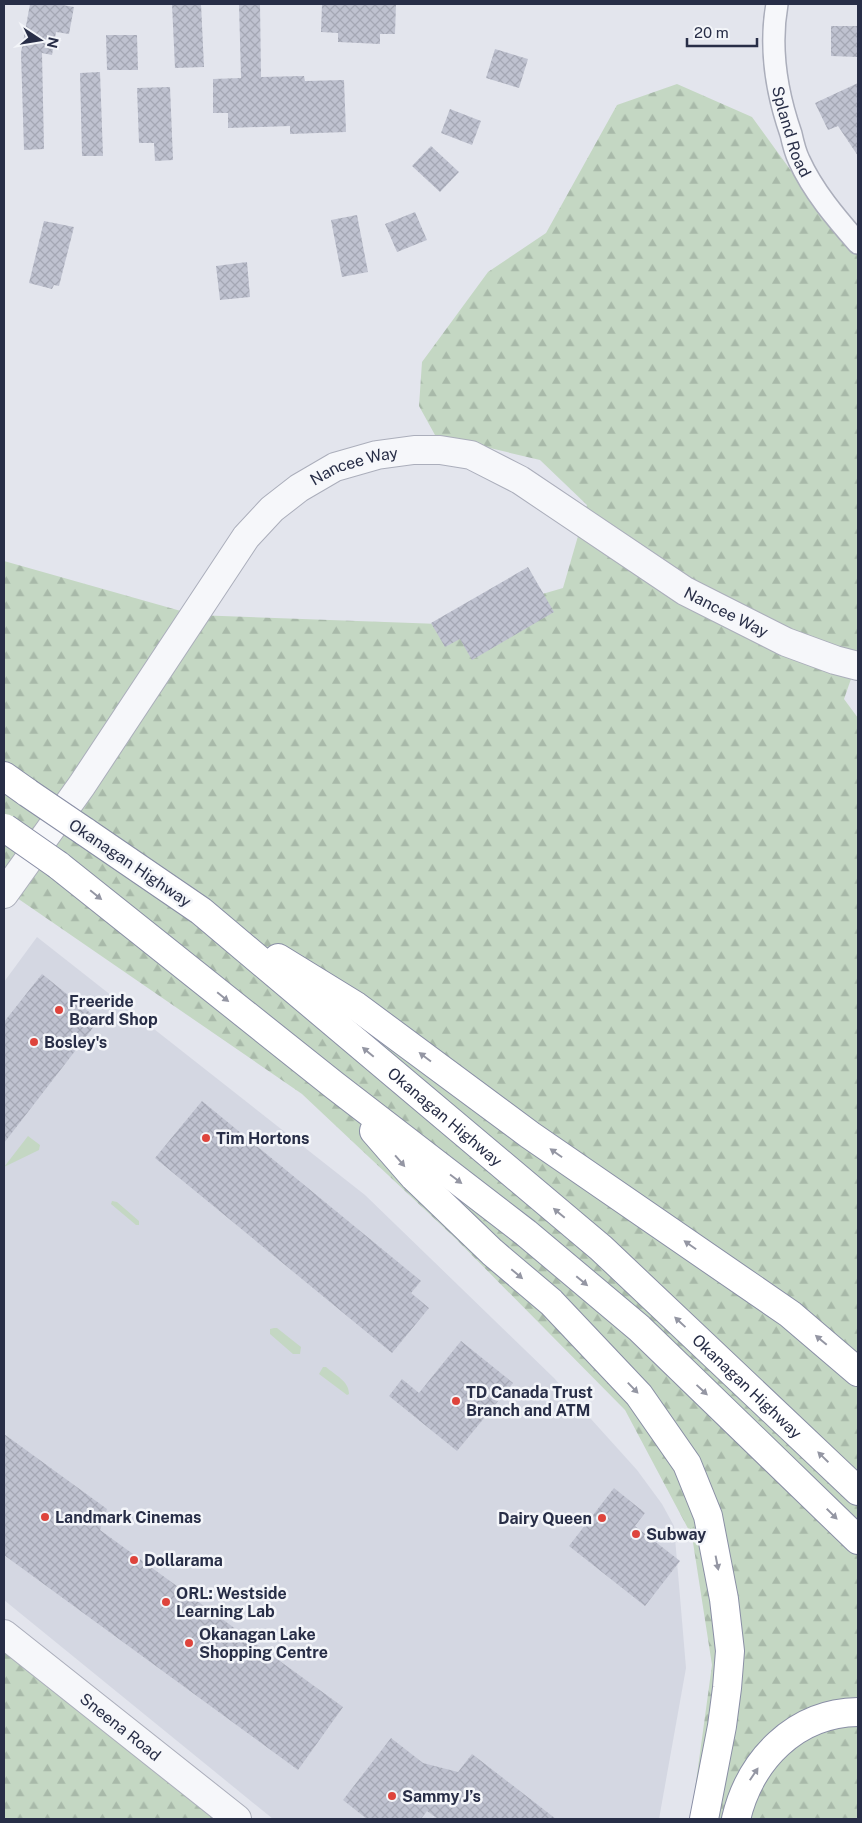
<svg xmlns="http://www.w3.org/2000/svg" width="862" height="1823" font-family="'Public Sans',sans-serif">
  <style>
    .built { fill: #d4d7e2 }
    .grass { fill: #c4d7c3 }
    .forest { fill: url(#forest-firs) }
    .building { fill: url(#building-cross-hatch) }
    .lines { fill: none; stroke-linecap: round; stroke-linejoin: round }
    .minor-casing { stroke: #abaebb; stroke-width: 24 }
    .tertiary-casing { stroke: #abaebb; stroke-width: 30 }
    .motorway-casing { stroke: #898ea5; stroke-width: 30 }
    .minor { stroke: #f6f7fa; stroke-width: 21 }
    .tertiary { stroke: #f6f7fa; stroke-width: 28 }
    .motorway { stroke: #fff; stroke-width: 28 }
    .motorway-bridge-casing { stroke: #898ea5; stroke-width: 30; stroke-linecap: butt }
    .motorway-bridge { stroke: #fff; stroke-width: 28 }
    .oneway { fill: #9496a3 }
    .poi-dot { fill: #de443c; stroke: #f3f5f9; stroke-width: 2 }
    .labels { text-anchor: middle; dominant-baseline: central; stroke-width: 5; stroke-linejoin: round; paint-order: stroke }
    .street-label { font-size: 16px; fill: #282e47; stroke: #f3f5f9 }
    .poi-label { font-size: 16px; font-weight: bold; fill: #282e47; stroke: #f3f5f9; text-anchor: start }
  </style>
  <defs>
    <pattern id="forest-firs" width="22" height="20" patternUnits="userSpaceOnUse" patternTransform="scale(1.25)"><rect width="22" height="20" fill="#c4d7c3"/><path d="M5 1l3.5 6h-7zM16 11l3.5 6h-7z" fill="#a8b9a9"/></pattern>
    <pattern id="building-cross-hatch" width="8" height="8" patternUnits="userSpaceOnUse" patternTransform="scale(1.25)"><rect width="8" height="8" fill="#bfc2d0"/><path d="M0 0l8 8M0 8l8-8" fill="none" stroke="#a4a7b4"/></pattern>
  </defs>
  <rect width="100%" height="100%" fill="#e3e5ed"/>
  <path class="built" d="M37,937l328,258 189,183 83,92 25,34 12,22 12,142 -27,151h-386l-269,-219v-618z"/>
  <path class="grass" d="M28,1136l12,9 -1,5 -35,17z
    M112,1201l5,1 22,19v4h-3l-25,-21z
    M274,1328h3l24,19 -1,7h-7l-23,-20v-5z
    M323,1367h3c9,8 23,14 23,27l-2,1 -28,-21z"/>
  <path class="forest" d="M677,84l75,33 90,124 16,12v406l-14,40 14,19v1101h-167l21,-154 -20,-129 -67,-126 -169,-171 -154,-145 -298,-205v-328l191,54 245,9 123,-36 24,-83 -47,-45 -105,-25 -16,-29 3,-44 66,-90 58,-39 71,-128z
    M4,1644l237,175h-237z"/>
  <path class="building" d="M30,4h27l17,3 -5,27 -13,-2 -4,23 -10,-2 2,96 -20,1 -3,-97z
    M172,4h29l3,63 -29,1z
    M239,4h21l1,73 43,-1 1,5 39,-1 2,52 -56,2v-8l-62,2v-15h-15v-34l28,-1z
    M322,4h74l-1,30h-15v10l-42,-2v-9l-17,-1z
    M831,26h27v31l-27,-1z
    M106,35h31l1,35h-31z
    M495,49l33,10 -9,29 -33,-10z
    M100,72l3,84h-21l-2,-83z
    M858,83v73l-20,-30 -10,4 -13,-27z
    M170,87l3,73 -18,1 -1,-18h-15l-2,-55z
    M450,109l31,12 -9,24 -31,-12z
    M431,146l28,26 -19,20 -28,-26z
    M415,212l12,28 -30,12 -12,-28z
    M357,215l11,57 -26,5 -11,-57z
    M44,221l30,6 -15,59 -5,-1 -2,4 -23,-6z
    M247,262l3,35 -30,3 -4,-34z
    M528,567l26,45 -82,48 -12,-21 -15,8 -14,-24z
    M42,974l57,46 -95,123v-121z
    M202,1101l219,180 -10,12 18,15 -37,45 -237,-195z
    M461,1341l52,42 -56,68 -68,-55 13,-17 17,14z
    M4,1434l103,75 -7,21 243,177 -45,63 -294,-215z
    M614,1488l31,25 -10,13 45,35 -35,45 -76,-60z
    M391,1738l32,25 35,9 14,-18 84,65h-118l-11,-8 -6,8h-54l-24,-19z"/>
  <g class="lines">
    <defs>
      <g id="minor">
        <path id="s1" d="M777,4c-8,45 -1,87 14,130 2,9 4,18 8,26 14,31 37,58 59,83"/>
      </g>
      <g id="tertiary">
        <path id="s2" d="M4,894l78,-109 164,-248 26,-28 27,-21 36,-21 42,-12 37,-5h26l31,5 49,25 165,111 101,51 49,18 23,6"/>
        <path id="s3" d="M4,1634l233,185"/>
      </g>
      <g id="motorway">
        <path d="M4,776l24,17"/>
        <path id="s4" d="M84,831l117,80 400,337 257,243"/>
        <path d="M58,865l276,220 192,148 113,95 219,212"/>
        <path d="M278,958l78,48 174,129 260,179 68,58"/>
        <path d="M374,1131l40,46 78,75 59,50 88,93 48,69 21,52 16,83 6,52 -3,37 -5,38 -18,93"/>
        <path d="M736,1819c14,-59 59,-106 122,-107"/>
      </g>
    </defs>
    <use href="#minor" class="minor-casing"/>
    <use href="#tertiary" class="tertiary-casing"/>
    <use href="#motorway" class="motorway-casing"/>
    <use href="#minor" class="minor"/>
    <use href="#tertiary" class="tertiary"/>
    <use href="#motorway" class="motorway"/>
    <defs>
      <path id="motorway-bridge" d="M28,793l56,38
        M5,828l53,37"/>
    </defs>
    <use href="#motorway-bridge" class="motorway-bridge-casing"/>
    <use href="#motorway-bridge" class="motorway-bridge"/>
  </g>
  <defs><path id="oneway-solid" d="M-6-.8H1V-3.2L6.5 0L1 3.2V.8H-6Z" transform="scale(1.25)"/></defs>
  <g class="oneway">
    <use href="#oneway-solid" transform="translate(96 895) rotate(39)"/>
    <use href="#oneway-solid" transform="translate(223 997) rotate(39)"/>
    <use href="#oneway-solid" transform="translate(368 1052) rotate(-140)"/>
    <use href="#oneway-solid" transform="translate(425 1057) rotate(-143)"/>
    <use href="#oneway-solid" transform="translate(556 1153) rotate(-145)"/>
    <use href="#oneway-solid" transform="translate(400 1161) rotate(49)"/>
    <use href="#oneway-solid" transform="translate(456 1179) rotate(37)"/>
    <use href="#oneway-solid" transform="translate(559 1213) rotate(-140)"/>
    <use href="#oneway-solid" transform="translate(690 1245) rotate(-145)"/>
    <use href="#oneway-solid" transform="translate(517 1274) rotate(40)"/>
    <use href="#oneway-solid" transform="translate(582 1281) rotate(40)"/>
    <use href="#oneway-solid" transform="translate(680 1322) rotate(-137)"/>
    <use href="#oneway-solid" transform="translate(821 1340) rotate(-140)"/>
    <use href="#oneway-solid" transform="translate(633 1388) rotate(46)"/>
    <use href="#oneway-solid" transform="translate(702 1390) rotate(43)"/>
    <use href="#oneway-solid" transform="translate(823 1457) rotate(-136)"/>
    <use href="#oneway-solid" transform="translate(832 1514) rotate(45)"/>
    <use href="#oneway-solid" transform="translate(717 1563) rotate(79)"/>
    <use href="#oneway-solid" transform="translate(754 1774) rotate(-56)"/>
  </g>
  <g class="poi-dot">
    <circle cx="59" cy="1010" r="5"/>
    <circle cx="34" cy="1042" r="5"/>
    <circle cx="206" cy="1138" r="5"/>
    <circle cx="456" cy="1401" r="5"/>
    <circle cx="45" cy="1517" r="5"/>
    <circle cx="602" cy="1518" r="5"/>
    <circle cx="636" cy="1534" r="5"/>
    <circle cx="134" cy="1560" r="5"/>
    <circle cx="166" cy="1602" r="5"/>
    <circle cx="189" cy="1643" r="5"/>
    <circle cx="392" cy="1796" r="5"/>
  </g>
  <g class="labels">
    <g class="street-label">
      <text stroke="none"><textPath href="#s1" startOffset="130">Spland Road</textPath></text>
      <text stroke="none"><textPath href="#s2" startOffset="564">Nancee Way</textPath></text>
      <text stroke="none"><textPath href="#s2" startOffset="984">Nancee Way</textPath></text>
      <text transform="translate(130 863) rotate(34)">Okanagan Highway</text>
      <text stroke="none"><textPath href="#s4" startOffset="461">Okanagan Highway</textPath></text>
      <text stroke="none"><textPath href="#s4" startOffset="866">Okanagan Highway</textPath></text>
      <text stroke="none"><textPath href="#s3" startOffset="149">Sneena Road</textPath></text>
    </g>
    <g class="poi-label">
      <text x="69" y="1001">Freeride<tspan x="69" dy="18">Board Shop</tspan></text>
      <text x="44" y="1042">Bosley's</text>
      <text x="216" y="1138">Tim Hortons</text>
      <text x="466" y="1392">TD Canada Trust<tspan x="466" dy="18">Branch and ATM</tspan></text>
      <text x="55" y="1517">Landmark Cinemas</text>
      <text x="592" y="1518" text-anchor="end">Dairy Queen</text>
      <text x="646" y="1534">Subway</text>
      <text x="144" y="1560">Dollarama</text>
      <text x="176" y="1593">ORL: Westside<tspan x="176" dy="18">Learning Lab</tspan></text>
      <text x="199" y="1634">Okanagan Lake<tspan x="199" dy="18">Shopping Centre</tspan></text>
      <text x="402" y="1796">Sammy J’s</text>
    </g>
  </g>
  <rect width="862" height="1823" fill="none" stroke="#282e47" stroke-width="10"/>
  <g transform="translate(40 40) rotate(102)" stroke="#f3f5f9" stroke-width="4" paint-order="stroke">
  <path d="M0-4L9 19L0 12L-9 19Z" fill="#282e47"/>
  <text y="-8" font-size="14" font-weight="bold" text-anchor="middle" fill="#282e47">N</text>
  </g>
  <path d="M687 38v8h70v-8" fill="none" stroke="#282e47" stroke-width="2.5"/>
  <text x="694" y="38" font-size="15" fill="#282e47" stroke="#f3f5f9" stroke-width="4" paint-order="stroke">20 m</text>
</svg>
